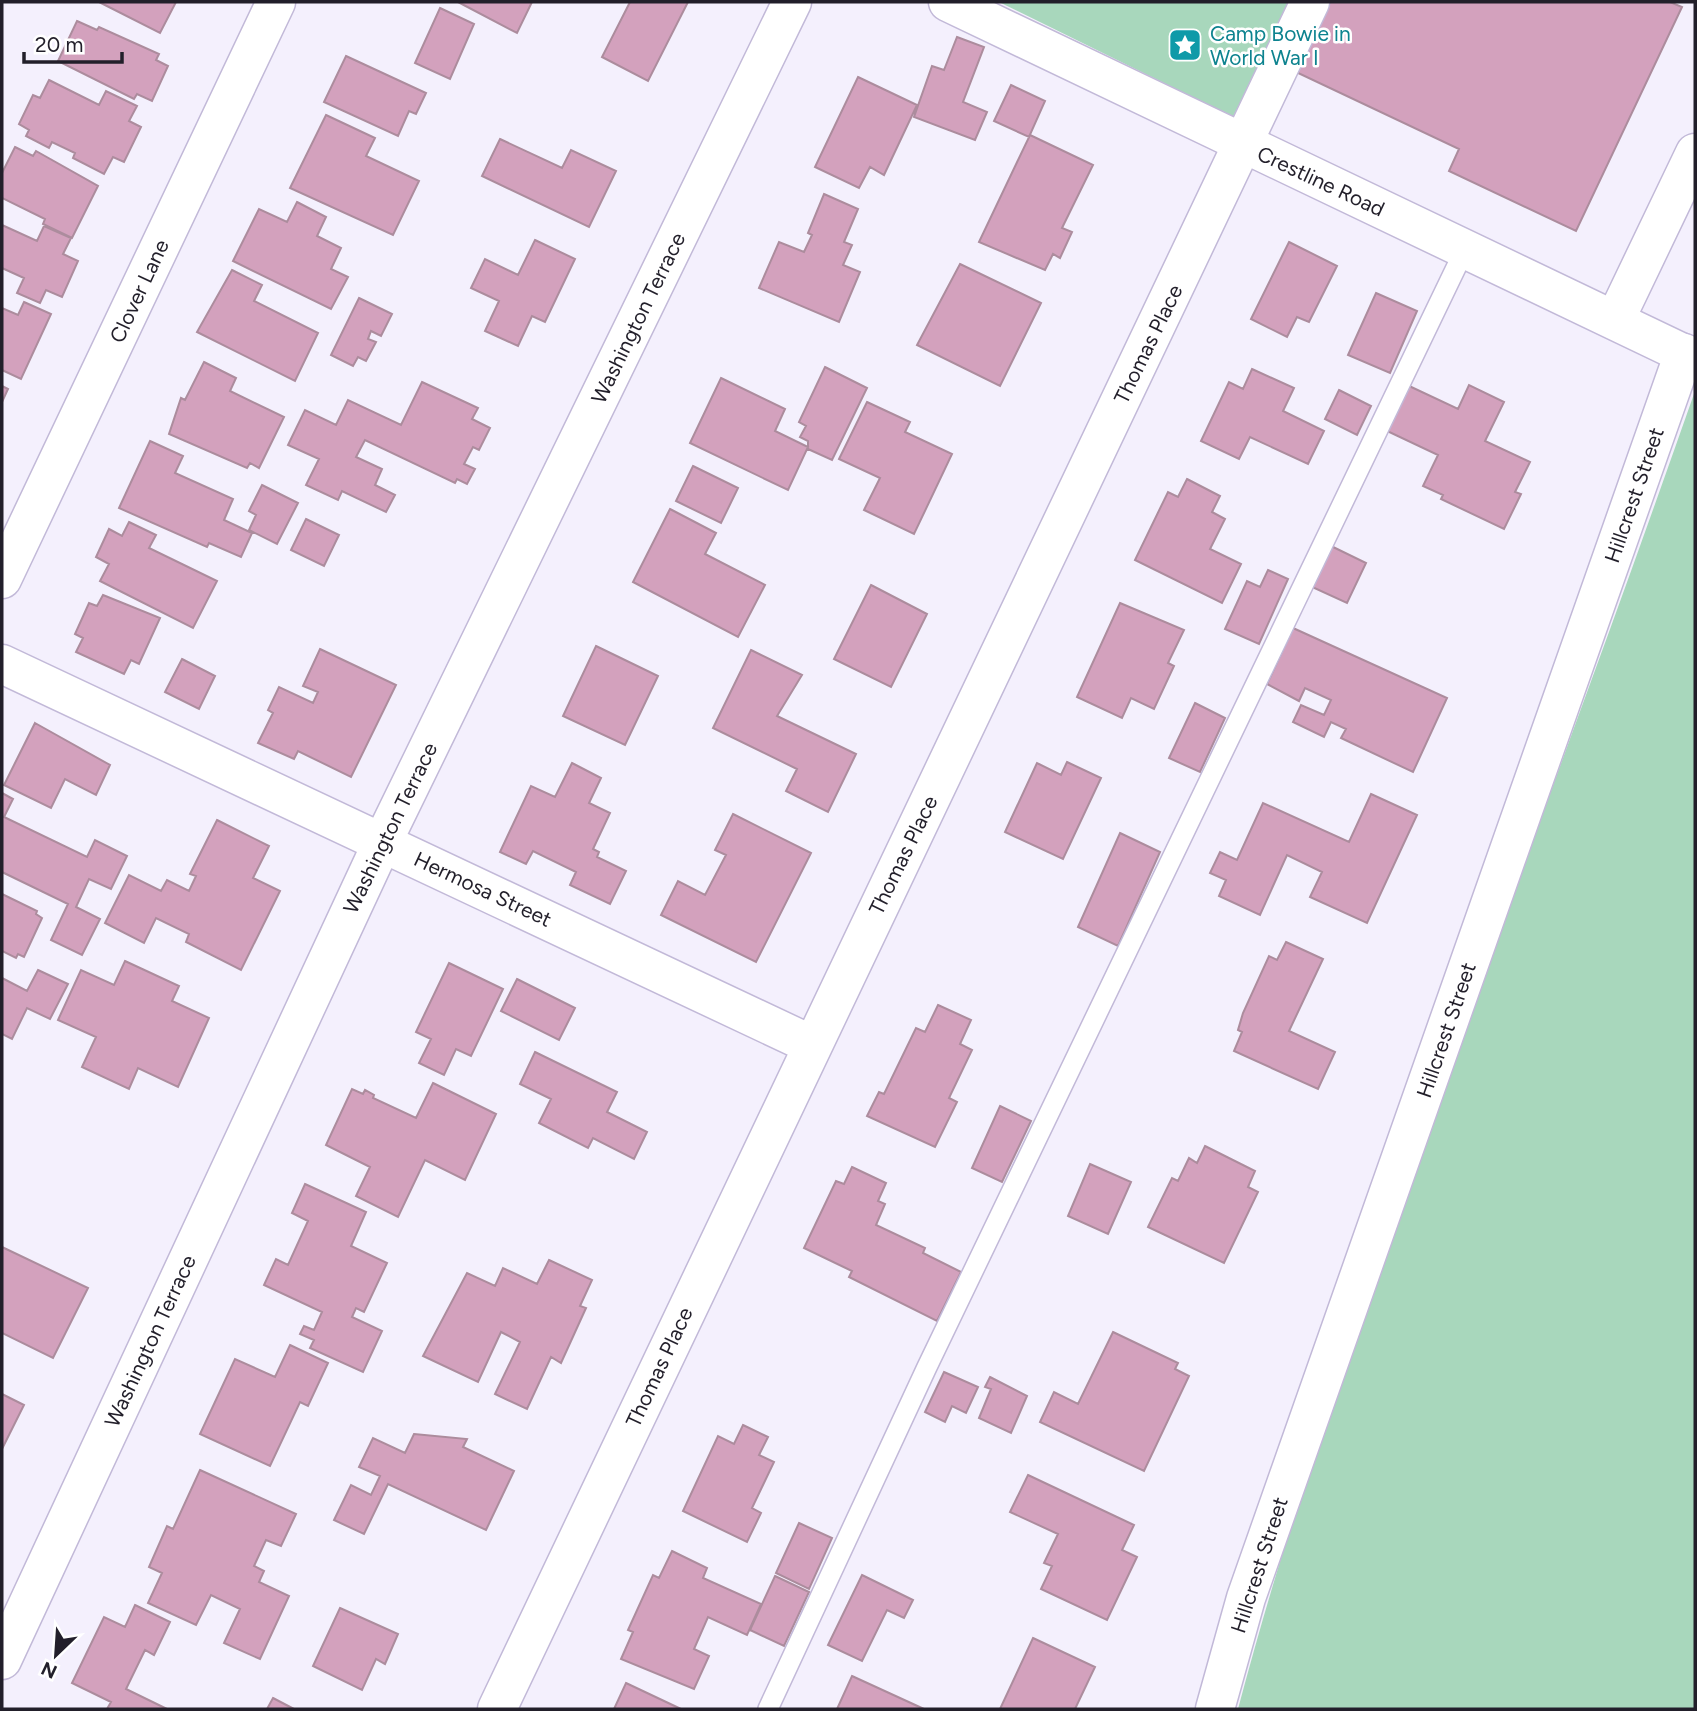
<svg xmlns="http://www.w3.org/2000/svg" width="1697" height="1711" font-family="Figtree,sans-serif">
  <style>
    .green { fill: #a8d7bc }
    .building { fill: #d3a1bd; stroke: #ac8c9d; stroke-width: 2 }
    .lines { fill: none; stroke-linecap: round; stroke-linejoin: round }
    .service-casing { stroke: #c2b9d8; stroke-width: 22 }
    .minor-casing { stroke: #c2b9d8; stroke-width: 41 }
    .tertiary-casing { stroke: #c2b9d8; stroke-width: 41 }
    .service { stroke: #fff; stroke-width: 19 }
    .minor { stroke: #fff; stroke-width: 38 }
    .tertiary { stroke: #fff; stroke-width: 38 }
    .labels { text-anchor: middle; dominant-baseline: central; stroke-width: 5; stroke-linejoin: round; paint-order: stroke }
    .culture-label { font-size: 21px; fill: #0d838f; stroke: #fff; text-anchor: start }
    .street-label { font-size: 21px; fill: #221f2a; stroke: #fff }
  </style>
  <rect width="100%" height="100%" fill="#f4f0fd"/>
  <path class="green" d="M999,2h291l-57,115z
    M1695,391v1318h-457c66,-248 155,-490 244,-731 72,-195 144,-390 213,-587z"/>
  <path class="building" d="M99,2h77l-16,31z
    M458,2h74l-15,31z
    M630,2h58l-40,79 -46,-24z
    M1330,2h340l12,5 -106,224 -127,-60 10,-22 -163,-77z
    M440,8l34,16 -24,55 -35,-16z
    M77,21l20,9 2,-3 60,27 -3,6 12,6 -16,35 -15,-7 -3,5 -76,-38z
    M957,37l27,10 -21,55 24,10 -12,28 -61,-23 18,-51 12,4z
    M346,56l80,37 -10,21 -7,-3 -11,25 -74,-34z
    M858,77l59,28 -33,70 -14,-8 -11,21 -44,-21z
    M49,80l50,25 7,-14 31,15 -8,15 12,6 -17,35 -11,-5 -9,17 -31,-16 2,-5 -23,-11 -3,6 -23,-12 3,-6 -10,-6 14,-29 7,3z
    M1011,85l34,16 -16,36 -35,-16z
    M326,115l49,23 -9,18 53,25 -26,54 -103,-47z
    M1030,135l63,30 -31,63 10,4 -12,26 -7,-4 -8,16 -66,-28z
    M500,139l62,29 9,-18 45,21 -27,56 -107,-51z
    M15,147l18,9 3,-5 62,35 -26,52 -29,-14 2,-5 -43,-21v-25z
    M824,194l34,15 -14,33 8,3 -9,20 17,7 -21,50 -80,-34 20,-46 25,10 8,-17 -4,-2z
    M297,202l29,15 -9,19 24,12 -10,21 17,8 -17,32 -98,-48 26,-52 28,13z
    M2,225l35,16 7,-15 27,12 -8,16 15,7 -16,36 -16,-7 -6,13 -23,-10 7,-15 -22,-10z
    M535,240l40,19 -30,63 -13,-6 -14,30 -33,-15 14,-30 -28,-13 14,-29 33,16z
    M1289,242l48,24 -28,56 -12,-5 -10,20 -36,-18z
    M960,264l81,39 -41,83 -83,-41z
    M232,270l30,15 -8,16 64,32 -23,48 -98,-49z
    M1376,293l41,18 -27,62 -42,-18z
    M359,298l33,16 -11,22 -10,-5 -3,8 8,3 -10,19 -8,-4 -5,9 -22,-11z
    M24,302l27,12 -30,65 -19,-9v-62l16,7z
    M204,362l32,16 -6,13 54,26 -25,51 -9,-5 -3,5 -78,-34 12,-36 4,2z
    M825,367l42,21 -35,72 -24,-11v-8l-8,-4 6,-11 -7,-4z
    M1252,369l42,19 -11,23 41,20 -16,33 -58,-27 -11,22 -38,-18 28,-59 14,7z
    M721,378l64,31 -10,22 33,16 -20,43 -98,-47z
    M422,382l56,26 -6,11 18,9 -11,22 -6,-3 -9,17 11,5 -8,15 -10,-5 -2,4 -90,-43 -9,17 26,12 -7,16 20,10 -9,17 -44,-21 -4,9 -32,-15 13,-26 -31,-14 17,-35 31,15 12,-25 53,25z
    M1407,385l51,24 11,-24 35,17 -19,39 45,21 -15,30 6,2 -17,35 -63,-30 2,-4 -20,-9 15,-31 -53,-25z
    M2,386l6,3 -6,13z
    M1339,390l32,16 -14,29 -32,-16z
    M867,402l43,20 -5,10 47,22 -38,80 -50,-24 16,-32 -41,-19z
    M150,441l33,15 -8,17 58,26 -9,21 28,13 -11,24 -32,-14 -2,4 -88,-39z
    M693,466l45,22 -17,35 -45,-22z
    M1187,479l33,17 -8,16 13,7 -15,30 31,15 -19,39 -87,-43 33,-68 10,5z
    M262,485l36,18 -21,41 -28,-14 7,-15 -7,-4z
    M670,509l46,24 -11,21 60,31 -27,52 -105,-55z
    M306,519l33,16 -15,31 -33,-16z
    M129,522l27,13 -7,13 68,33 -24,47 -93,-47 9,-17 -13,-7 13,-28 13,7z
    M1329,545l37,18 -19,40 -37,-17z
    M1268,570l20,9 -29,65 -34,-15 22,-48 13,6z
    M871,585l56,29 -36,73 -57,-28z
    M103,595l57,23 -21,46 -8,-4 -7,14 -48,-22 7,-14 -8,-4 14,-31 8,3z
    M1120,603l64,27 -16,33 6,3 -20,43 -23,-11 -9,20 -45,-21z
    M1293,628l154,70 -34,74 -72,-34 5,-9 -15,-7 -7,15 -31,-15 8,-17 23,10 7,-15 -26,-12 -6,13 -32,-17z
    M596,646l62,30 -33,69 -62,-29z
    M320,649l76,36 -45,92 -53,-26 -4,8 -36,-16 15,-30 -5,-3 11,-23 34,16 5,-11 -15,-6z
    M751,650l51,25 -25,41 79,38 -28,58 -42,-21 11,-22 -84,-41z
    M182,659l33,17 -16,33 -34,-17z
    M1195,703l30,15 -25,54 -31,-14z
    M35,723l75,42 -14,30 -31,-16 -14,29 -47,-23z
    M1067,762l34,16 -38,81 -58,-27 32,-69 24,12z
    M572,763l29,15 -12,25 21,10 -17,36 6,3 -2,5 29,14 -16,33 -40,-19 6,-13 -43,-21 -7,13 -26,-12 31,-66 24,11z
    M2,793l11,6 -9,18 83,40 8,-17 32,16 -16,33 -22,-10 -13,28 24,12 -18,36 -31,-15 17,-36 -66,-32z
    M1371,794l46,21 -50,108 -57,-26 12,-25 -35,-17 -27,60 -41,-19 7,-16 -16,-7 10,-21 17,8 26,-57 86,39z
    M733,814l78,39 -55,109 -95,-47 17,-34 27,14 21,-40 -11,-5z
    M217,820l52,26 -16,32 27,13 -39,79 -55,-28 3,-8 -33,-16 -12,25 -39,-20 24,-48 32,16 6,-11 22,11 7,-15 -6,-2z
    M1120,833l40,19 -42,94 -40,-19z
    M2,894l35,17 -1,3 6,4 -18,39 -6,-3 -2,4 -14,-7z
    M1286,942l37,17 -34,72 46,21 -17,37 -84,-38 8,-19 -4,-2 5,-17 26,-57 8,4z
    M125,961l54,25 -7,15 37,17 -31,69 -40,-19 -9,21 -47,-22 14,-30 -38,-17 23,-50 33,15z
    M449,963l54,26 -32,67 -15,-7 -12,26 -25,-12 12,-24 -15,-7z
    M38,970l30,14 -18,35 -23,-11 -15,31 -10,-5v-56l25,13z
    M517,979l58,29 -16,32 -58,-29z
    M938,1005l33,15 -11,24 12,6 -23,48 8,4 -22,45 -68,-31 12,-24 5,2 32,-66 9,4z
    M535,1052l82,40 -10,20 40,20 -13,27 -41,-21 -5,10 -49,-25 12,-24 -31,-15z
    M433,1083l63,31 -31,66 -40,-20 -27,57 -42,-21 14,-29 -44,-22 26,-56 11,5 2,-4 9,5 -1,3 43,20z
    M1000,1106l31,15 -29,61 -30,-14z
    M1205,1146l50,25 -7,16 10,5 -34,71 -76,-36 24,-49 6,3 11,-23 8,5z
    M1090,1164l41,18 -23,52 -40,-18z
    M852,1167l34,16 -8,18 7,3 -9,21 49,23 -2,5 38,19 -24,49 -88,-44 3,-6 -48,-23 32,-67 8,3z
    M305,1184l61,28 -15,34 36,17 -23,49 -8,-4 -4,9 30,14 -19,41 -53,-24 4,-8 -14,-6 4,-8 10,4 8,-18 -58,-27 12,-26 12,6 20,-44 -16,-8z
    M2,1247l86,41 -35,70 -51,-25z
    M549,1260l43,20 -12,26 6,2 -25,55 -10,-6 -24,52 -32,-15 25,-52 -19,-10 -23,50 -55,-26 44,-83 28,13 8,-18 34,16z
    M1113,1332l65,31 -3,6 14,7 -45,95 -104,-49 14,-30 24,12z
    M290,1345l38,18 -20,43 -8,-4 -30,64 -70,-32 35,-75 40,18z
    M944,1372l34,15 -12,26 -14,-7 -7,16 -20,-10z
    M990,1377l37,19 -16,37 -32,-15 12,-29 -6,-2z
    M2,1394l22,11 -22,44z
    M743,1425l25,12 -9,18 15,7 -22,46 9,5 -14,29 -64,-31 35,-75 16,8z
    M414,1434l53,5 -4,8 51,24 -28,59 -98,-46 -24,50 -30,-14 17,-35 20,10 9,-19 -21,-9 14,-29 32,15z
    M200,1470l96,44 -15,32 -15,-6 -12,26 10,5 -5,11 30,14 -29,63 -36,-16 16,-34 -29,-14 -15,30 -48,-22 14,-30 -13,-6 18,-41 6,3z
    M1028,1475l106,50 -12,25 15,7 -30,63 -66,-31 11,-23 -8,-3 14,-29 -48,-22z
    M799,1523l33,15 -23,51 -33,-16z
    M672,1551l35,17 -4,10 58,26 -14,31 -39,-18 -14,32 15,7 -15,33 -73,-30 12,-27 -5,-2 25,-55 6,3z
    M862,1575l51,25 -9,18 -17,-8 -25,51 -34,-16z
    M775,1576l34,16 -25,54 -34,-16z
    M135,1605l35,17 -16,33 -9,-5 -19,39 41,20h-60l4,-7 -39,-19 32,-66 21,10z
    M340,1608l58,26 -13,30 -9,-5 -14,31 -49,-24z
    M1033,1638l62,29 -20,42h-75z
    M852,1676l72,33h-87z
    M626,1683l55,26h-67z
    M273,1698l21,11h-27z"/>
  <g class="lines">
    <defs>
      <path id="service" d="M768,1709l159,-342 538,-1118"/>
      <path id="minor" d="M1615,320l80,-167
        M2,579l274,-577
        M2,664l810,381
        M2,1660l381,-819 409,-839
        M497,1709l813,-1707
        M1215,1709l31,-111 438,-1245"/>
      <path id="tertiary" d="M948,2l747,357"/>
    </defs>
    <use href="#service" class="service-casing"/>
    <use href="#minor" class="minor-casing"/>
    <use href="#tertiary" class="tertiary-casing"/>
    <use href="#service" class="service"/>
    <use href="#minor" class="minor"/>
    <use href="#tertiary" class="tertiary"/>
  </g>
  <defs>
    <symbol id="sight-square" viewBox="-11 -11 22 22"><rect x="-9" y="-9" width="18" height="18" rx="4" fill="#0f9aa8" stroke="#fff"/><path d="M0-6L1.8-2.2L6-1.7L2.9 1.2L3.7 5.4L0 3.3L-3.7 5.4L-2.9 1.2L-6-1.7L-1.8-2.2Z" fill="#fff"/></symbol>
  </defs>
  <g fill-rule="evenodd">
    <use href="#sight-square" x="1166" y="26" width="38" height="38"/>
  </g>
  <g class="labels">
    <g class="culture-label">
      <text x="1210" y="33">Camp Bowie in<tspan x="1210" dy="24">World War I</tspan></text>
    </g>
    <g class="street-label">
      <text transform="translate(1321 181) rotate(25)">Crestline Road</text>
      <text transform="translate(139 291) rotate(-65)">Clover Lane</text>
      <text transform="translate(638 318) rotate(-64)">Washington Terrace</text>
      <text transform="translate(1148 344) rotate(-64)">Thomas Place</text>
      <text transform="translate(1634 495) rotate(-71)">Hillcrest Street</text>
      <text transform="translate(390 828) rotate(-64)">Washington Terrace</text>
      <text transform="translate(903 855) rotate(-64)">Thomas Place</text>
      <text transform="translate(483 889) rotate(25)">Hermosa Street</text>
      <text transform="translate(1446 1030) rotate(-71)">Hillcrest Street</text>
      <text transform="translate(150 1341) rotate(-65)">Washington Terrace</text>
      <text transform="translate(659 1367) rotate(-65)">Thomas Place</text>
      <text transform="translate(1259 1565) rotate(-72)">Hillcrest Street</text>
    </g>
  </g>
  <rect width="1697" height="1711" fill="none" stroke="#221f2a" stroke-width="7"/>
  <g transform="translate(56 1655) rotate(205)" stroke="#ffffff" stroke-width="5" paint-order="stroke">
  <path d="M0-5L12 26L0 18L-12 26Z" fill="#221f2a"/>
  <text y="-10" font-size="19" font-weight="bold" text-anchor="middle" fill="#221f2a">N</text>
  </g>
  <path d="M24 52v10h98v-10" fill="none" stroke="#221f2a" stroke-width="3.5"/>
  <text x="35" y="52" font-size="21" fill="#221f2a" stroke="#ffffff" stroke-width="5" paint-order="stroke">20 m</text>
</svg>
